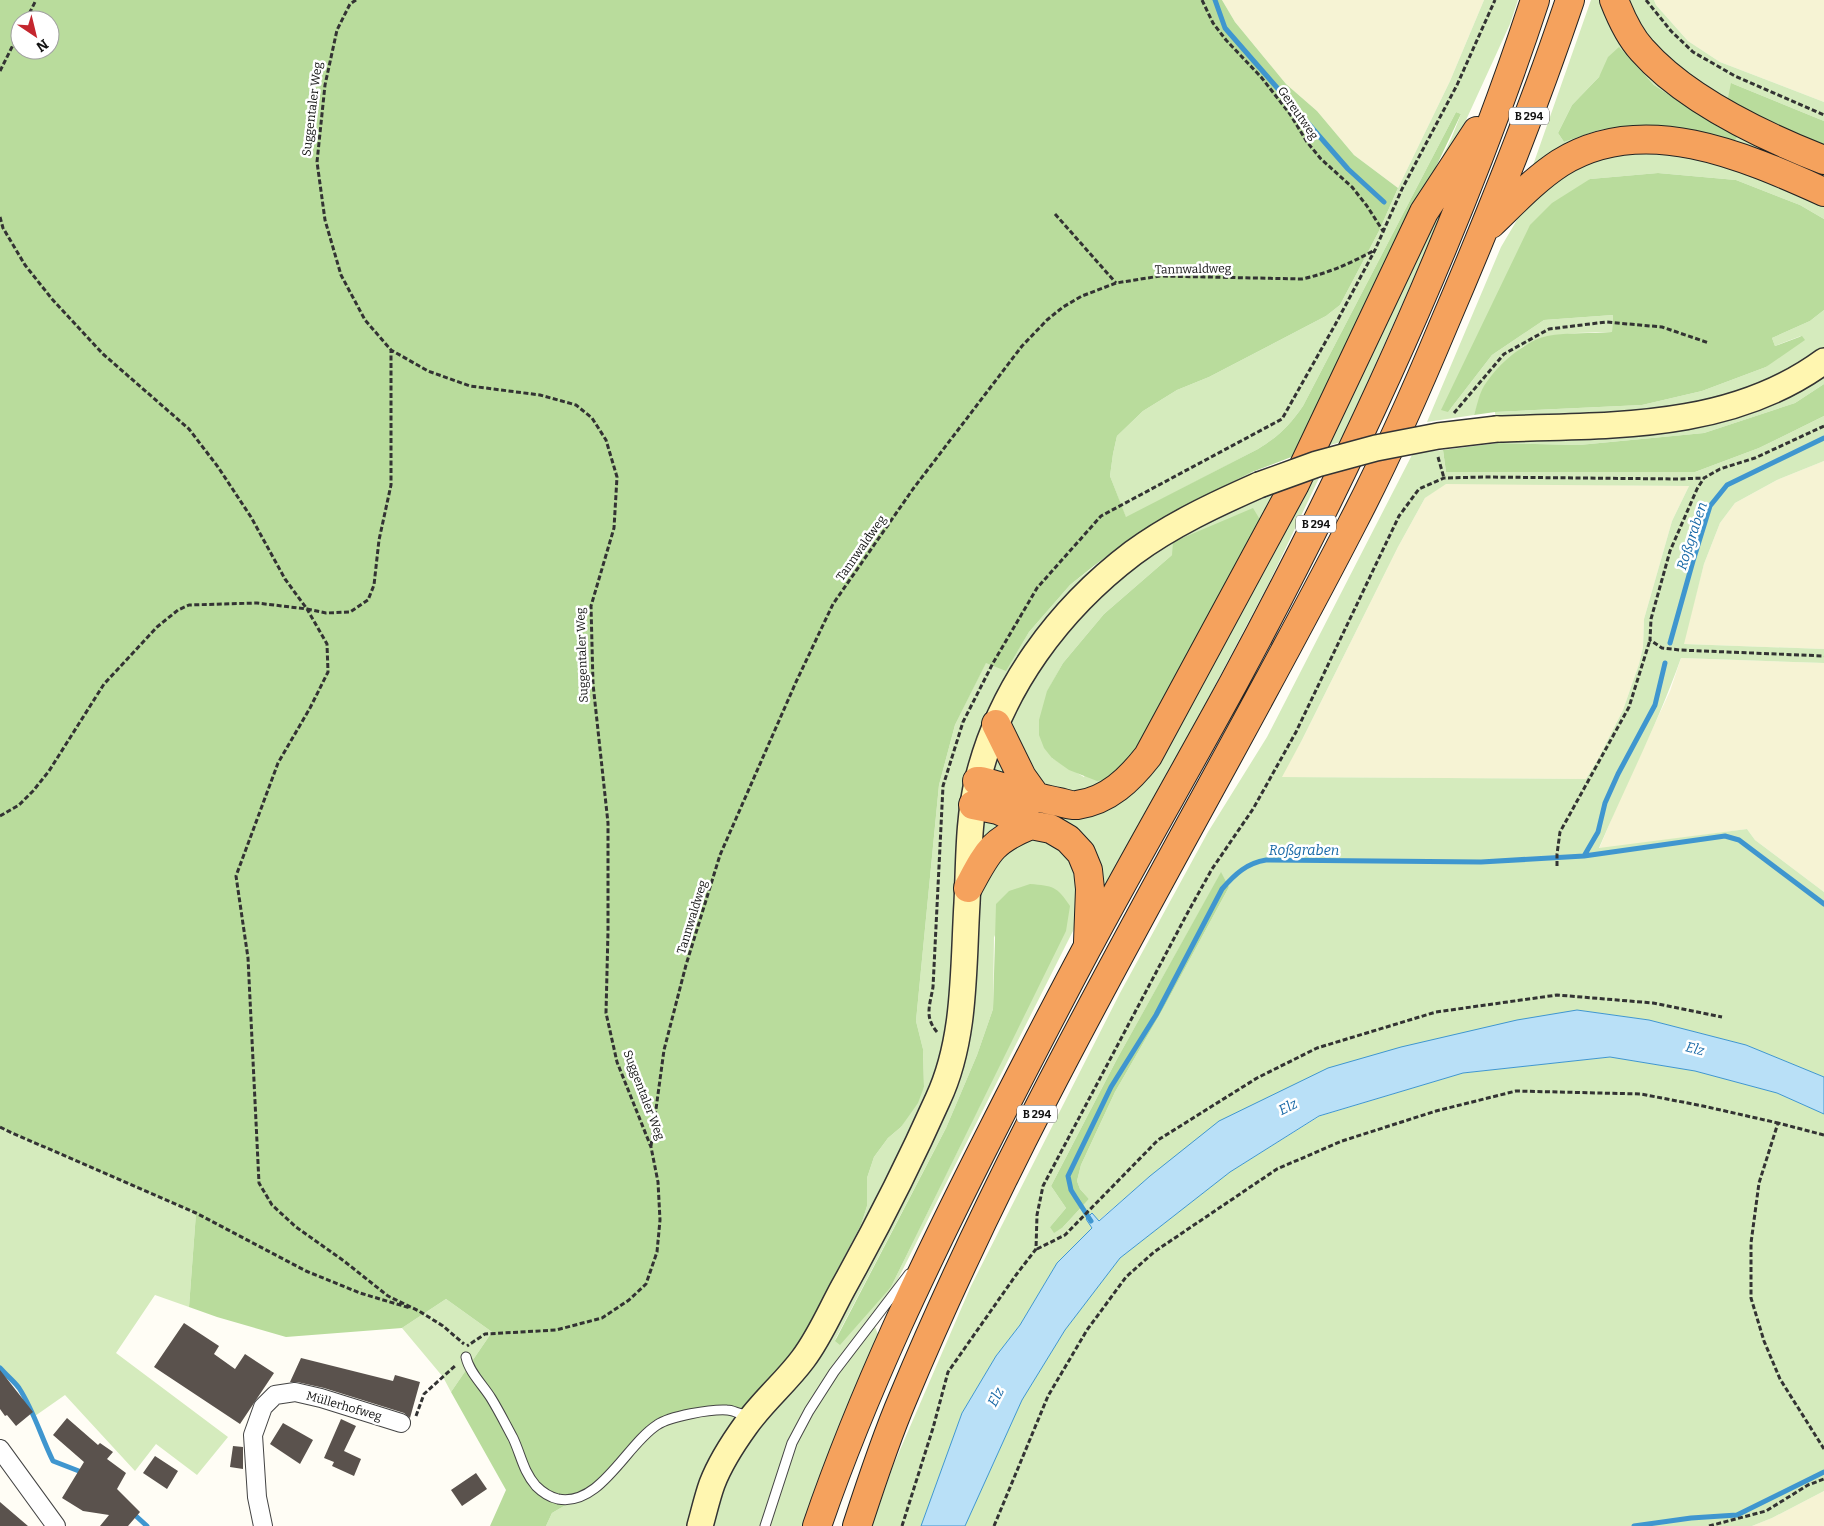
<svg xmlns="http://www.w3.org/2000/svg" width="1824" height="1526" font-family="Bitter,serif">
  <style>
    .farmland { fill: #f6f3d4 }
    .green { fill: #d5ebbd; fill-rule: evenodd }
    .forest { fill: #b9dc9c; fill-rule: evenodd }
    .water { fill: #b9e0f7; stroke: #3f96cf }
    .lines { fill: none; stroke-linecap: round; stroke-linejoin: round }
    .stream { stroke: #3f96cf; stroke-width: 5 }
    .building { fill: #5a524d }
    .lane-casing { stroke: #444; stroke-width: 11 }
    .street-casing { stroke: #444; stroke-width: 20 }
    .secondary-casing { stroke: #333; stroke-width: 28 }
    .highway-casing { stroke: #222; stroke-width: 30 }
    .path { stroke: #333; stroke-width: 3; stroke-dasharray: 5 2.5; stroke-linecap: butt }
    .lane { stroke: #fff; stroke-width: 9 }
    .street { stroke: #fff; stroke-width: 18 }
    .secondary { stroke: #fff6b0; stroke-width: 25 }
    .highway { stroke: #f5a25d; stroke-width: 28 }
    .secondary-bridge-casing { stroke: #333; stroke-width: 28; stroke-linecap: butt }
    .secondary-bridge { stroke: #fff6b0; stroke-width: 25 }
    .labels { text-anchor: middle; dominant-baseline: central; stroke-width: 5; stroke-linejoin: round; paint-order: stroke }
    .shield { fill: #fff; stroke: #585858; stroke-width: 1 }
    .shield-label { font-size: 11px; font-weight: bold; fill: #111 }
    .street-label { font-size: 12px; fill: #111; stroke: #fff }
    .water-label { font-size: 14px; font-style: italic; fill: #1768a6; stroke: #fff }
  </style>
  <rect width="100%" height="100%" fill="#fffdf5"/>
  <path class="farmland" d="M1222,0h262l-34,81 -52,107 -44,-33 -37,-44 -31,-27 -51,-62z
    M1654,0h170v102l-104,-40 -32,-21 -32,-36z
    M1824,461v188l-141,-5 21,-80 16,-41 15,-20 42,-23z
    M1446,483l243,3 -17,35 -28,98 -1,28 -4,17 -16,46 -25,49 -12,20 -305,-2 21,-37 96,-193 27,-49z
    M1681,658l143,5v229l-69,-52 -8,-11 -148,20 21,-50 50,-108z
    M1824,1491v35h-72l20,-8z"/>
  <path class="green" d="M1484,0h34l-8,24 -54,118 -9,61 -106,239 -18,5 94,-240 34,-68 10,-25 -5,-2 -153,294c-14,20 -24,30 -45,43l-132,69 -16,-42 3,-22 4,-18 26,-25 34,-21 32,-13 117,-61 14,-11 39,-74 19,-43 52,-107z
    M1591,0h63l2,5 32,36 32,21 104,40v19l-93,-38 93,64v72l-24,-14 -64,-25 -78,-7 -68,6 -142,233 44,-57 52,-35 69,-5 -1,17 -37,1 -31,4 -22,10 -38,40 -10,28 -47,7 74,-175 23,-39 8,-40zM1619,48l35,37 43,28 10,23 -29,-8 -43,-2 -36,4 -35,12 -6,-9 14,-28 27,-28z
    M1824,310v74l-29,19 -91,30 -125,12 -81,-2 -3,-31 147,-7 60,-14 64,-24 35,-31 -26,10 -3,-8 38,-17z
    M1824,416v45l-47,19 -42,23 -15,20 -16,41 -20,80 140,5v14l-143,-5c-23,65 -55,127 -82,190l148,-19 8,11 69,52v185l-78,-32 -97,-25 -72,-10 -427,166 -52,45 -6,-8 -6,6 6,9 -35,35 -37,62 -24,31 -34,57 -41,113h-49l21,-60 78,-180 149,-293 88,-161 59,-95 146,-284 30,-3 3,22h249l64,-24zM1446,484l243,2 -17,35 -28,98 -1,28 -4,17 -16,46 -25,49 -12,20 -304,-2 20,-37 96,-193 27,-49zM1221,873l8,14 -66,122 -48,83 -34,73 -4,16 3,8 9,10 -26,28h-13l16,-19 -15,-22 66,-127z
    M1252,472l7,13 61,-9 -50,105 -91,173 -78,137 -23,30 -184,366 -23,31 7,16 -40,94 -36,98h-256l6,-13 36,-21 43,-46 195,-153 35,-68 6,-19v-28l7,-21 14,-19 13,-11 23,-40 -1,-38 -7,-28 23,-236 16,-60 31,-63 20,8 23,-38 41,-47 64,-49 37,-23zM1172,555l-88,222 -32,-19 -5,-66 16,-29 41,-49zM994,935l31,78 -134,274 -56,53 111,-212 31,-73 16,-46z
    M1610,1057l85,14 82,22 47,21v377l-52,27 -20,8h-787l57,-126 43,-70 55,-72 110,-86 90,-56 143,-43z
    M0,1127l10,5 186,81 -7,94 -34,-12 -39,58 112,84 -31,38 -41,-31 -21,27 -70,-76 -30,21 -17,-29 -18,-19z
    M446,1299l46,33 -41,60 -8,-15 -41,-49z"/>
  <path class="forest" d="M0,0h1222l13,22 51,62 31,27 37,44 44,33 -19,43 -39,74 -14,11 -117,61 -32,13 -34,21 -26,25 -4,18 -3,22 16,41 132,-68c21,-13 31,-23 45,-43l153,-294 5,2 -44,93 -123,249 -42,16 -81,41 -37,23 -39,29 -25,20 -41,47 -23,39 -20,-8 -31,62 -16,60 -23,236 7,28 1,38 -6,16 -17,24 -13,11 -14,19 -7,21v28l-6,19 -68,130 -52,55 -85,12 -68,70 -36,21 -6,13h-56l16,-36 -55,-98 41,-60 -46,-33 -44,29 -116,9 -69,-20 -28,-10 7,-94 -186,-81 -10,-5zM20,20h30v30h-30z
    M1619,47l35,38 43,28 42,21 -6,9 -55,-15 -43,-2 -36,4 -35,12 -6,-9 14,-28 27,-28 9,-20z
    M1731,83l93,38v26l-97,-44z
    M1658,173l78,7 64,25 24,14v91l-14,11 -38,17 3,8 27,-10 3,4 -39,27 -64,24 -60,14 -147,7 -21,3c3,-9 5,-21 10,-29 12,-20 40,-45 63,-50 21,-4 44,-2 65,-4l1,-17 -69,5 -52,35 -44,57 -7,-2 89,-185 22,-22 38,-24z
    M1824,384v32l-65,32 -64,24h-249l-3,-22 55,-7 81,2 125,-12 91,-30z
    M1253,508l9,15 -134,244 -24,13 -7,1 -28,-11 -17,-12 -8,-10 -5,-13v-15l8,-29 16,-28 41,-49 68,-59 1,-13z
    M1221,872l8,15 -66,122 -48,83 -34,73 -4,16 3,8 9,10 -26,28 -9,6 -4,-6 16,-19 -15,-22 66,-127z
    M1030,884c23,2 27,2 40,22l-4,25 -175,356 -51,58 -5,-4 111,-213 31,-73 16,-46 3,-105 13,-13z"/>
  <path class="water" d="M1577,1010l72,10 97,25 78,32v37l-47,-21 -82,-22 -85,-14 -147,16 -144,43 -89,56 -110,86 -55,72 -43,70 -57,126h-44l41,-113 34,-57 24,-31 37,-62 35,-35 -6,-9 6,-6 7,8 51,-45 69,-55 109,-53 73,-21 116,-27z"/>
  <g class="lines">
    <path class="stream" d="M1215,0l10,28 123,141 36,33
      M1670,643l23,-82 17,-55 17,-21 97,-47
      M1584,856l141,-20 14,4 85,64
      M1091,1221l-15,-23 -5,-8 -3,-14 43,-89 45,-72 66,-126c13,-15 25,-26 44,-29l215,2 103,-6 14,-24 7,-29 13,-29 37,-69 10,-42
      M0,1368c6,7 14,13 19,20 15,23 22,49 34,73l31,12
      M136,1516l11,10
      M1634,1526l57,-8 46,-3 87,-43"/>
  </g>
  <path class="building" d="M184,1323l35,23 -5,8 21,15 10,-15 29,19 -34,51 -86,-57z
    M301,1358l92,23 2,-6 25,7 -10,36 -6,-5 -80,-25 -27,-6h-7z
    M0,1370l33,42 -17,14 -9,-11 -2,1 -5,-7z
    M67,1418l31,27 2,-2 13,9 -6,7 19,14 -9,16 23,23 -12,14h-28l9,-11 -26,-4 -21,-13 22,-36 -31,-27z
    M341,1419l15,7 -12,25 17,8 -7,17 -22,-10 2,-4 -10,-4z
    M283,1423l30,17 -13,24 -30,-20z
    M233,1446l10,1v22l-13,-2z
    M155,1456l23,15 -11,18 -24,-16z
    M476,1473l11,16 -25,17 -11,-16z
    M0,1502l28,24h-28z"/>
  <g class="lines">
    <defs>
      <path id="lane" d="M466,1357c3,15 17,28 25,41 8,13 15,27 22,40 8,17 10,33 23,48 6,6 13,11 22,13 42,8 68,-54 99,-74 13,-9 54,-16 70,-15 5,0 10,3 15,4
        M765,1526l27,-83 17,-32 25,-39 75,-98"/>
      <path id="street" d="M0,1449l56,77
        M263,1526l-6,-29 -4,-62 10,-28 12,-12 20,-3 26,6 80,25"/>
      <path id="secondary" d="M1497,429c111,-4 232,2 327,-68
        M700,1526c4,-14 7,-28 12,-42 8,-21 21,-41 34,-59 17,-24 40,-43 57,-66 16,-21 27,-47 40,-71 34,-61 66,-124 95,-189 28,-60 25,-130 29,-196 2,-40 1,-84 11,-124 22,-91 81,-170 155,-226 38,-28 83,-49 126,-68"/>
      <path id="highway" d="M1614,0c7,18 15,36 28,50 44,50 121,86 182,110
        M1491,224c22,-21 43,-44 69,-61 83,-52 184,-7 264,29
        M996,724l26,53 15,21
        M977,781h4c26,7 51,16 78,21 5,1 13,4 18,3 31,-4 53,-26 71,-49l147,-272 129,-272 53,-81
        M973,805l25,5 33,15 20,4 17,10 13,14 7,17 2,19 -2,53
        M968,888c19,-35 23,-47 63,-63
        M817,1526c47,-137 110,-267 175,-395 31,-61 62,-121 94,-181 48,-90 99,-178 148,-268 118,-219 223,-445 301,-682
        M857,1526c14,-43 28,-86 46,-128 126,-303 299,-583 449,-874 34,-65 64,-133 92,-200 46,-107 89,-214 126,-324"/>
    </defs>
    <use href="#lane" class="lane-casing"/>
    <use href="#street" class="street-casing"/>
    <use href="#secondary" class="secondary-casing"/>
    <use href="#highway" class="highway-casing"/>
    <path class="path" d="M356,0l-6,4 -13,26 -12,55 -8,77 8,58 16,55 24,45 26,30 37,21 42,15 70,9 36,10 16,13 14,22 11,37 -3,51 -23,78 2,78 15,139v108l-2,82 11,49 34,85 7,35 2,38 -3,32 -11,32 -17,16 -27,18 -46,12 -71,4 -18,12
      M1202,0l11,23 13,17 35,37 29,37 17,28 14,17 31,28 15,19 16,25
      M1646,0l25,31 22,21 42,24 89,39
      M26,20l10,-20
      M0,71l20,-40
      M1055,214l61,69
      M0,217l3,11 22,37 27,34 51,55 86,75 29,38 33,50 34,62 22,30 19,4 24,-1 18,-12 6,-15 5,-45 12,-55v-134
      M1454,413l50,-59 45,-25 57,-7 56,5 47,16
      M1824,426l-69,32 -35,11 -16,9 -7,11 -27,62 -19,68 -1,21 12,8 18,2 144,6
      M1438,457l6,21
      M0,816l19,-11 14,-14 16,-20 55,-87 53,-57 21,-17 11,-5 68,-2 50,6 20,35 1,28 -18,36 -32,55 -42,113 12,82 11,225 13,22 24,22 48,34 44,35 31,15 24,15 21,18
      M1557,866v-12l3,-22 69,-125 21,-67
      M937,1032c-13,-15 -7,-27 -4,-45l10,-201 20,-64 30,-59 44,-75 64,-72 181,-97 53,-94 40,-75 27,-61 55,-104 38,-85
      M0,1127l10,5 186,81 110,58 54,22 50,15
      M1824,1135l-46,-12 -19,60 -8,60v55l13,43 16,38 44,70
      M651,1146l13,-96 22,-85 34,-110 76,-173 37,-78 80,-115 109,-143 25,-26 16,-13 19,-11 34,-13 44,-7 142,3c27,-6 49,-16 73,-29
      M1037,1249l28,-14 93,-95 99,-62 60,-30 119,-36 121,-17 96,8 69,14
      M416,1416l8,-22 32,-29
      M902,1526l31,-98 15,-56 68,-97 20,-26 1,-34 6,-29 145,-274 24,-43 41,-60 43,-77 103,-216 20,-27 25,-11 41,-1 193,2 26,-1
      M994,1526l54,-130 39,-66 39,-53 28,-25 123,-83 65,-28 94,-30 80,-20 125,3 62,12 75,17
      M1709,1526l57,-15 42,-26 16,-6"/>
    <use href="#lane" class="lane"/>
    <use href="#street" class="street"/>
    <use href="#secondary" class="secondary"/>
    <use href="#highway" class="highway"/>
    <defs>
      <path id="secondary-bridge" d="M1259,485l58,-21 59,-16 62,-12 59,-7"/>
    </defs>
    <use href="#secondary-bridge" class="secondary-bridge-casing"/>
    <use href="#secondary-bridge" class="secondary-bridge"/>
  </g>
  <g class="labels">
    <g class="shield">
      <rect x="1509" y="107.5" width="40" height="17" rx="4"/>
      <rect x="1296" y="515.5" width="40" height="17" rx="4"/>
      <rect x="1017" y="1105.5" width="40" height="17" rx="4"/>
    </g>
    <g class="shield-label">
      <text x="1529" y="116">B 294</text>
      <text x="1316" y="524">B 294</text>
      <text x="1037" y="1114">B 294</text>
    </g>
    <g class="street-label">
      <text transform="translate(312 109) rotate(-83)">Suggentaler Weg</text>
      <text transform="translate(1298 113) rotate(55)">Gereutweg</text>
      <text transform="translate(1193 269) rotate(-1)">Tannwaldweg</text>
      <text transform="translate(861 548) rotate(-55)">Tannwaldweg</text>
      <text transform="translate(582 655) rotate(-92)">Suggentaler Weg</text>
      <text transform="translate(692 917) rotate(-73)">Tannwaldweg</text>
      <text transform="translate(644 1095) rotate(69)">Suggentaler Weg</text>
      <text transform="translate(344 1406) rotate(16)">Müllerhofweg</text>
    </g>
    <g class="water-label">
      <text transform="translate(1692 536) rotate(-72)">Roßgraben</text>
      <text x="1304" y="850">Roßgraben</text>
      <text transform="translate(1695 1049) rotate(15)">Elz</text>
      <text transform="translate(1288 1107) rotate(-26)">Elz</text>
      <text transform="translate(996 1397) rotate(-62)">Elz</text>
    </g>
  </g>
  <g transform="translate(35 35) rotate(145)"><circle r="24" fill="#ffffff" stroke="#a0a0a0"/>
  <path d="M0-4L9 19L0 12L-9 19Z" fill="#c4262e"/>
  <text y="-8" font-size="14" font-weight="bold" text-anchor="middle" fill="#111111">N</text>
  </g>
</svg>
